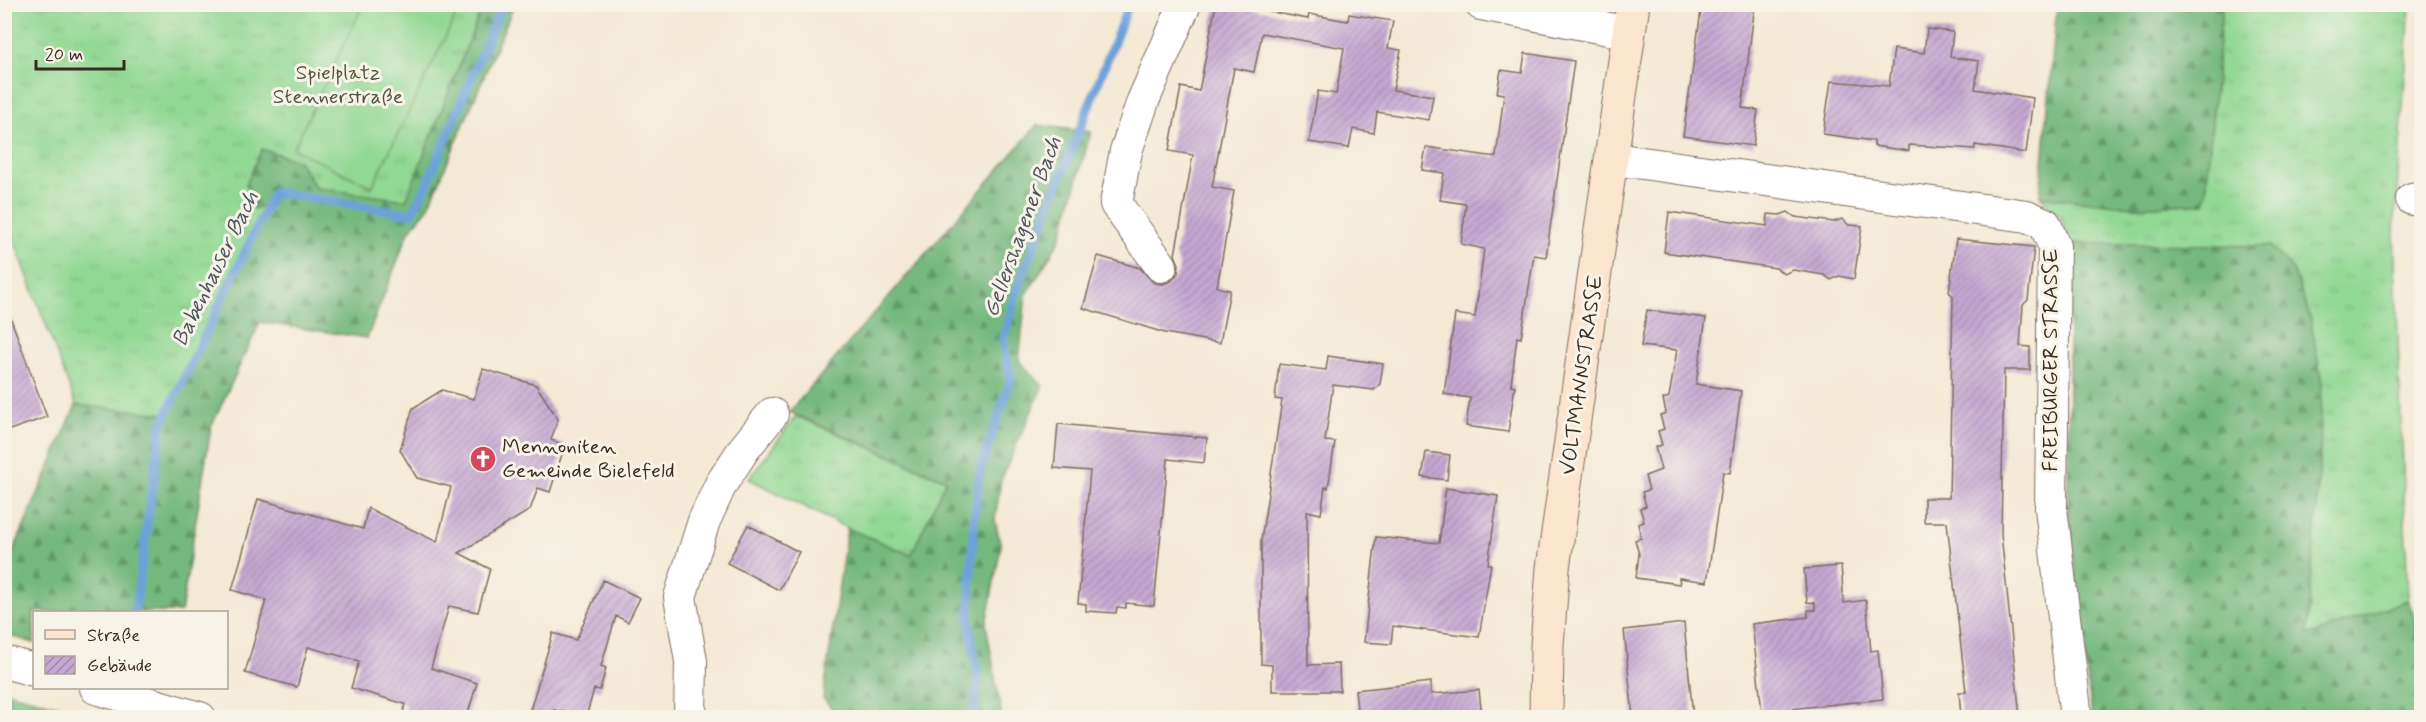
<svg xmlns="http://www.w3.org/2000/svg" width="2426" height="722" font-family="Mynerve,sans-serif">
  <style>
    .grass { fill: url(#grass-tufts); stroke: #668158; stroke-width: 1.5 }
    .forest { fill: url(#forest-firs); stroke: #58714e; stroke-width: 1.5 }
    .pitch { fill: #91d893; stroke: #668158; stroke-width: 1.5 }
    .lines { fill: none; stroke-linecap: round; stroke-linejoin: round }
    .stream { stroke: #6ca1d9; stroke-width: 9 }
    .building { fill: url(#building-hatch) }
    .street-casing { stroke: #7c6d5e; stroke-width: 34 }
    .secondary-casing { stroke: #7c6d5e; stroke-width: 35 }
    .street { stroke: #fff; stroke-width: 32 }
    .secondary { stroke: #fce5cf; stroke-width: 33 }
    .labels { text-anchor: middle; dominant-baseline: central; stroke-width: 6; stroke-linejoin: round; paint-order: stroke }
    .park-label { font-size: 21px; fill: #50563b; stroke: #f7f3e8 }
    .street-label { font-size: 21px; fill: #3b2a1e; stroke: #f7f3e8 }
    .poi-label { font-size: 21px; fill: #3b2a1e; stroke: #f7f3e8; text-anchor: start }
    .water-label { font-size: 22px; font-style: italic; fill: #4c545f; stroke: #f7f3e8 }
  </style>
  <defs>
    <pattern id="grass-tufts" width="24" height="20" patternUnits="userSpaceOnUse" patternTransform="scale(1.5)"><rect width="24" height="20" fill="#91d893"/><path d="M3 7l-1-3M5 7V3M7 7l1-3M15 17l-1-3M17 17v-4M19 17l1-3" fill="none" stroke="#7eba7e"/></pattern>
    <pattern id="forest-firs" width="22" height="20" patternUnits="userSpaceOnUse" patternTransform="scale(1.5)"><rect width="22" height="20" fill="#74b87d"/><path d="M5 1l3.5 6h-7zM16 11l3.5 6h-7z" fill="#609666"/></pattern>
    <pattern id="building-hatch" width="6" height="6" patternUnits="userSpaceOnUse" patternTransform="scale(1.5)"><rect width="6" height="6" fill="#c5a8d3"/><path d="M-1 1l2-2M0 6l6-6M5 7l2-2" fill="none" stroke="#a189ab"/></pattern>
  </defs>
  <rect width="100%" height="100%" fill="#f7f3e8"/>
  <filter id="ink" filterUnits="userSpaceOnUse"><feTurbulence type="fractalNoise" baseFrequency=".0167" numOctaves="2"/><feDisplacementMap in="SourceGraphic" scale="12" xChannelSelector="R" yChannelSelector="G"/><feConvolveMatrix kernelMatrix="1 2 1 2 8 2 1 2 1" color-interpolation-filters="sRGB"/></filter>
  <filter id="wash" filterUnits="userSpaceOnUse"><feTurbulence type="fractalNoise" baseFrequency=".008" numOctaves="4" result="noise"/><feDisplacementMap in="SourceGraphic" scale="24" xChannelSelector="R" yChannelSelector="G"/><feGaussianBlur stdDeviation="1.35" result="paint"/><feColorMatrix in="noise" values="0 0 0 0 0 0 0 0 0 0 0 0 0 0 0 0 0 1.4 0 .05"/><feComposite in="paint" operator="in"/></filter>
  <g filter="url(#wash)">
    <rect width="100%" height="100%" fill="#f4e9d5"/>
    <path class="grass" d="M5,5h509l-86,203 -19,23 -42,107 -107,-16 -49,105 -30,185h-147v31l-29,-9v-63l71,-166 -71,-189z
      M2222,5h188l-16,228 14,367 13,36v81h-329l-24,-207 2,-267 -9,-26 -21,-21 94,11 71,-4z
      M796,416l150,64 -35,76 -64,-28 -98,-49z"/>
    <path class="forest" d="M483,5h31l-86,203 -19,23 -42,107 -107,-16 -49,105 -30,185h-147v31l-29,-9v-63l71,-166 90,9 104,-210 -16,5 -8,-25 16,-35 37,12 17,27 90,12z
      M2057,5h165l-17,198 -71,4 -94,-11z
      M1037,125l54,7 -31,108 -34,55 -7,66 24,25 -42,94 -6,40 6,26 -15,78 16,93h-163l-16,-19 24,-170 64,27 35,-75 -157,-68z
      M2070,243l200,3 23,24 17,47 12,66 -2,78 -13,175 101,-36 13,36v81h-329l-24,-207z
      M4,691h1l93,26h-93z"/>
    <path class="pitch" d="M363,5h98l-89,182 -79,-38z"/>
    <g class="lines">
      <path class="stream" d="M135,612l26,-186 113,-234 137,22 15,-27 76,-183
        M974,718l4,-41 -9,-57 5,-99 6,-52 31,-89 -8,-40 16,-56 110,-280"/>
    </g>
    <g id="blocks">
      <path class="building" d="M1216,4h15l77,15 1,-5 39,7 1,-7 44,7 -5,27 13,2 -8,40 40,6 -4,24 -52,-8 -3,21 -21,-4 -4,19 -40,-6 9,-51 18,3 8,-46 -82,-15 -8,39 -20,-4 -22,119 22,4 -17,96 13,3 -10,53 -55,-10 -82,-25 15,-52 42,12 14,15 9,1 8,-3 7,-8 1,-9 -4,-9 18,-100 -24,-4 12,-64 18,4z
        M1702,4h53l-13,104 16,2 -5,36 -70,-10z
        M1927,29l26,3 -3,25 29,4 -4,28 58,9 -7,55 -51,-8v4l-66,-4v6l-35,-5v-5l-51,-7 8,-53 58,5 5,-37 30,4z
        M1525,53l49,8 -28,196 -12,-2 -13,83 -4,-1 -6,48 4,1 -7,46 -42,-6 4,-28 -26,-4 11,-80 20,3 9,-68 -23,-5 5,-40 -26,-4 4,-27 -22,-3 4,-23 70,10 8,-63 -7,-1 4,-23 21,3z
        M1669,212l98,14 1,-12 12,1 8,-3 7,5 39,5 8,-3 7,6 13,1 -8,53 -15,-3 -8,4 -7,-5 -31,-5 -9,4 -8,-6 -112,-16z
        M1956,239l78,8 -6,53 -5,5 -3,41 10,1v23h-26l-3,164 19,183h-59l-2,-25h7l-19,-170h-23v-24h25l4,-202 -4,-4z
        M1647,310l59,8 -10,66 45,7 -11,82 -7,-1 -16,110 -28,-4 1,6 -44,-6 3,-24 -4,-14 6,-2 -3,-14 6,-2 -4,-14 6,-2 -4,-14 7,-2 -4,-14 16,-6 -6,-23 7,-2 -4,-14 6,-2 -4,-14 6,-2 -3,-14 6,-2 8,-47 -36,-4z
        M8,311l39,106 -43,15v-120z
        M1328,356l55,8 -3,20 -6,6 -41,-5 -8,56 10,1 -7,46 -3,-1 -4,27 -14,-3 1,154 31,-1 1,27h-68v-26l-11,-1v-123l21,-141 -7,-1 4,-35 47,6z
        M483,369l53,16 22,34 -7,21 14,5 -15,47 -12,-4 -8,22 -71,43 31,16 -12,43 -29,-6 -18,62 46,15 -10,34h-65l3,-13 -54,-16 8,-27 -51,-14 -11,40 -52,-14 21,-73 -34,-10 26,-91 105,30 5,-21 69,34 14,-55 -34,-9 -17,-28 13,-42 29,-18 32,9z
        M1058,424l149,14 -3,25 -36,-4 -14,147 -28,-3v5l-9,-1 -1,6 -30,-2v-7l-8,-1 12,-132 -36,-3z
        M1426,452l24,3 -3,25 -25,-3z
        M1446,488l52,8 -10,68h3l-12,73 -86,-11 -2,18 -27,-2 12,-105 63,6z
        M748,525l51,27 -20,38 -52,-27z
        M1841,566l3,37 22,-3 5,51 7,-1 5,49 -121,13 -10,-88 56,-7v-7h7v-7l-8,-1 -3,-33z
        M603,580l37,18 -12,24 -12,-6 -15,50 5,2 -6,22 -6,-1 -8,28 -32,-7 -2,7h-24l25,-84 23,7z
        M1684,623l9,94h-60l-9,-87z
        M1431,682v12l48,-4 3,27h-124l-3,-27z"/>
    </g>
  </g>
  <g filter="url(#ink)">
    <use href="#blocks" fill-opacity="0" stroke="#7c6d5e" stroke-width="1.5"/>
    <g class="lines">
      <defs>
        <path id="street" d="M1481,4l148,29
          M1613,159l414,57 18,8 9,22 -3,262 25,210
          M2412,199l10,-2
          M1161,266l-45,-62 10,-53 17,-50 42,-97
          M4,662l30,8
          M96,688l104,30
          M690,718l1,-57 -11,-64 24,-76 17,-37 23,-35 28,-35"/>
        <path id="secondary" d="M1546,718l1,-73 6,-77 80,-564"/>
      </defs>
      <use href="#street" class="street-casing"/>
      <use href="#secondary" class="secondary-casing"/>
      <use href="#street" class="street"/>
      <use href="#secondary" class="secondary"/>
    </g>
  </g>
  <defs>
    <symbol id="church-disc" viewBox="-11 -11 22 22"><circle r="9.5" fill="#d1495b" stroke="#f7f3e8"/><path d="M-1.2-6h2.4v3.5h3.3v2.4h-3.3V6h-2.4V-.1h-3.3v-2.4h3.3Z" fill="#fff"/></symbol>
  </defs>
  <g fill-rule="evenodd">
    <use href="#church-disc" x="468" y="444" width="30" height="30"/>
  </g>
  <g class="labels">
    <g class="park-label">
      <text x="338" y="73">Spielplatz<tspan x="338" dy="24">Stennerstraße</tspan></text>
    </g>
    <g class="street-label">
      <text transform="translate(2051 360) rotate(-90)">FREIBURGER STRASSE</text>
      <text transform="translate(1582 375) rotate(-82)">VOLTMANNSTRASSE</text>
    </g>
    <g class="poi-label">
      <text x="502" y="447">Mennoniten<tspan x="502" dy="24">Gemeinde Bielefeld</tspan></text>
    </g>
    <g class="water-label">
      <text transform="translate(1023 227) rotate(-70)">Gellershagener Bach</text>
      <text transform="translate(216 269) rotate(-64)">Babenhauser Bach</text>
    </g>
  </g>
  <rect width="2426" height="722" fill="none" stroke="#f7f3e8" stroke-width="24"/>
  <rect x="33" y="611" width="195" height="78" fill="#f7f3e8" stroke="#aca397" stroke-width="1.5"/>
  <rect x="45" y="630" width="30" height="9" fill="#fce5cf" stroke="#aca397" stroke-width="1.5"/>
  <text x="87" y="641" font-size="18" fill="#3b2a1e">Straße</text>
  <rect x="45" y="656" width="30" height="18" fill="url(#building-hatch)" stroke="#aca397" stroke-width="1.5"/>
  <text x="87" y="671" font-size="18" fill="#3b2a1e">Gebäude</text>
  <path d="M36 60v9h88v-9" fill="none" stroke="#3b2a1e" stroke-width="3"/>
  <text x="45" y="60" font-size="18" fill="#3b2a1e" stroke="#f7f3e8" stroke-width="4.5" paint-order="stroke">20 m</text>
</svg>
